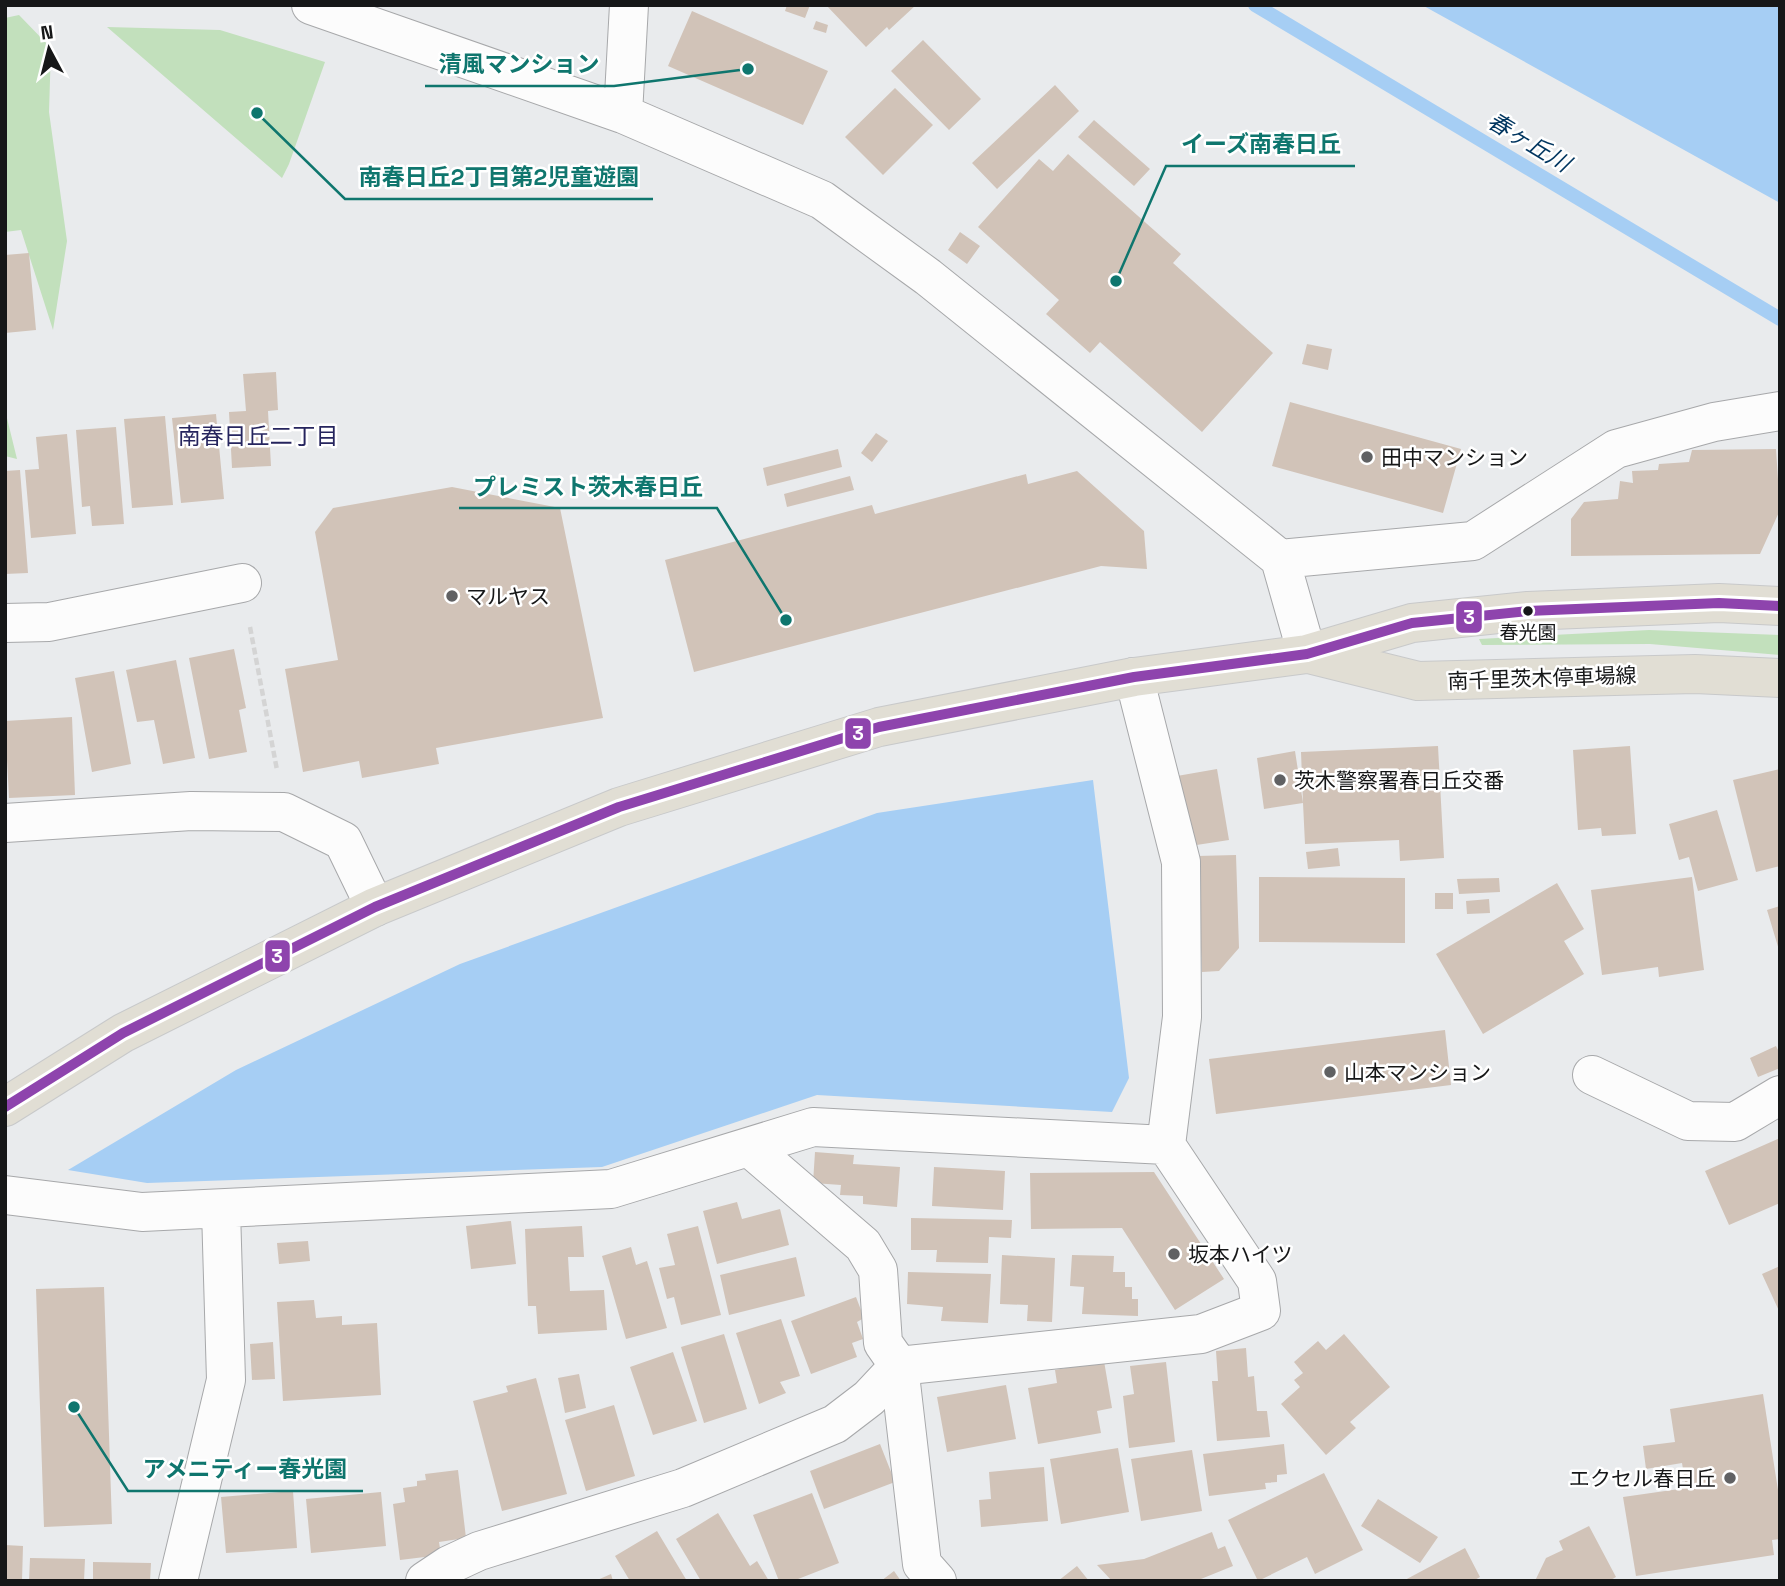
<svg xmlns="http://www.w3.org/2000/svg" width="1785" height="1586" font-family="'Space Grotesk','Noto Sans JP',sans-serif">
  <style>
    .green { fill: #c2e0bc }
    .water { fill: #a6cef4 }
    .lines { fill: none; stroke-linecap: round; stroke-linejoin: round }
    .stream { stroke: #a6cef4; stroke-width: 14 }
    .building { fill: #d1c3b8 }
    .minor-casing { stroke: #a7a8aa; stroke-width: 40 }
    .major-casing { stroke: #c8c9ca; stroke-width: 40 }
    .path { stroke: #d4d4d4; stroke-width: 4.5; stroke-dasharray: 7 3.5; stroke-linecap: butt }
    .minor { stroke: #fcfcfc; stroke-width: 38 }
    .major { stroke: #e1ded4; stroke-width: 38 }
    .bus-1-casing { stroke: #fff; stroke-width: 16 }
    .bus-1 { stroke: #8e44ad; stroke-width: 10 }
    .poi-dot { fill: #606163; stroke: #fff; stroke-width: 2.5 }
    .bus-dot { fill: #161718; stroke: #fff; stroke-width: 2.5 }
    .labels { text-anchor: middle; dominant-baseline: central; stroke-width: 5; stroke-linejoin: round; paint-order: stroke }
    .bus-label { font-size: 19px; fill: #161718; stroke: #fff }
    .poi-label { font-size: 21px; fill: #161718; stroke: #fff; text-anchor: start }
    .street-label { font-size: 21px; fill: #161718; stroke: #fff }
    .water-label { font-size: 23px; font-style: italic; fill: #00355f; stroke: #fff }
    .neighbourhood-label { font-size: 23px; fill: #26255e; stroke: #fff }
    .leader { fill: none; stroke: #0f766e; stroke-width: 2.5 }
    .callout-dot { fill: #0f766e; stroke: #fff; stroke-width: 2.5 }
    .callout-label { font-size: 23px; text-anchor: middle; font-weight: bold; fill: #0f766e; stroke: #fff; stroke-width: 5; stroke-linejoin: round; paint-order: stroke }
    .line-badge { stroke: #fff; stroke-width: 2.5 }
    .badge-label { font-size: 19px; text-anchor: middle; font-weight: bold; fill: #fff }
  </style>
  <rect width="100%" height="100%" fill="#e9ebed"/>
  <path class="green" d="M19,15l32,33 -2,64 18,129 -14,89 -32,-100 -16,2v-214z
    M107,27l113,3 105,32 -36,102 -7,14z
    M5,410l12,49 -12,-3z
    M1649,630l131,5v20l-130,-11 -168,1 -3,-6z"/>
  <path class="water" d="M1422,5h358v198z
    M1093,780l36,298 -17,34 -295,-17 -215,72 -455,16 -79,-13 168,-100 224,-106 417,-151z"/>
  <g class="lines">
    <path class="stream" d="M1255,5l525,314"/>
  </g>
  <path class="building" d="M787,5h23l-5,13 -20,-7z
    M826,5h90l-27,25 -2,-3 -21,20z
    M692,11l136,60 -25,54 -135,-59z
    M816,21l12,4 -2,8 -13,-4z
    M923,40l58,59 -32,31 -58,-59z
    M1055,85l24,26 -82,78 -25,-26z
    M895,88l38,37 -50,50 -38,-38z
    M1094,120l56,49 -16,17 -56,-49z
    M1068,154l113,100 -8,9 100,90 -71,79 -102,-90 -10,11 -44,-39 13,-14 -81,-73 61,-68 14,12z
    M960,232l20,14 -13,18 -19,-14z
    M29,253l7,77 -31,3v-78z
    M1307,344l25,5 -4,21 -26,-6z
    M276,372l2,38 -10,1 3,55 -39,2 -3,-56 17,-1 -3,-37z
    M1290,402l171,47 -18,64 -171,-47z
    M216,414l8,85 -43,4 -9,-85z
    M165,416l8,89 -41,3 -8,-89z
    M116,427l8,97 -32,2 -2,-20 -8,1 -6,-77z
    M876,433l12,8 -16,21 -11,-9z
    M67,434l9,100 -45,4 -6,-68 14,-1 -3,-32z
    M838,449l4,18 -75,19 -4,-18z
    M1776,449l4,61 -20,44 -189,2v-37l13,-17 34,-3 2,-18 13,2 -1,-12 26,-1 1,-6 30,-2 3,-12z
    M20,470l8,103 -23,1v-103z
    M1077,471l67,60 3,38 -46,-3 -407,106 -29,-112 207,-55 3,9 151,-40 2,10z
    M850,476l4,14 -67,17 -3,-13z
    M452,487l108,21 43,210 -167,30 3,16 -77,14 -3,-17 -56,11 -18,-103 53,-9 -23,-128 18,-24z
    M234,649l12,59 -7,2 8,42 -38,7 -20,-101z
    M176,660l19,98 -32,6 -9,-44 -17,2 -11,-52z
    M114,671l17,93 -39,8 -17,-94z
    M72,717l3,78 -66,3 -4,-77z
    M1438,746l6,112 -44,3 -1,-21 -94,4 -2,-41 -39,6 -7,-51 38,-7 8,52 -2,-51z
    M1630,746l6,88 -34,2 -1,-8 -23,2 -5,-80z
    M1217,769l12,71 -39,6 -13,-70z
    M1780,769v97l-24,6 -23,-92z
    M1717,810l21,70 -40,11 -9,-34 -10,3 -10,-36z
    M1338,848l2,18 -32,3 -2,-17z
    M1236,855l3,93 -20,23 -17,1 -5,-116z
    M1259,877l146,1v65l-146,-1z
    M1692,877l12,93 -45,7 -1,-10 -56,8 -11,-85z
    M1499,878l1,14 -41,2 -2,-15z
    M1557,883l27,46 -20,12 20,33 -101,60 -47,-80z
    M1435,893h18v16h-18z
    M1489,899l1,14 -23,1 -1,-13z
    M1780,906v44h-1l-12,-40z
    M1445,1030l6,55 -235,29 -7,-55z
    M1776,1046l4,8v14l-22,9 -8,-19z
    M1780,1138v65l-51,22 -24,-54z
    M815,1152l39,3 -1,9 47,3 -3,40 -34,-3v-8l-23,-1 1,-10 -28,-2z
    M934,1167l71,4 -2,39 -71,-4z
    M1154,1172l70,107 -49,31 -53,-82 -91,1 -1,-56z
    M737,1202l5,17 38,-10 9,36 -72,19 -14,-53z
    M911,1218l101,2 -1,18 -22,-1 -1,26 -52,-1 1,-12h-26z
    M511,1221l5,43 -45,5 -5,-43z
    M582,1226l2,31h-16l2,34 34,-1 3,40 -69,4 -2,-28h-8l-3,-77z
    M698,1226l23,89 -40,10 -7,-28 -7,2 -8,-31 16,-3 -8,-31z
    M308,1241l2,20 -31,3 -2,-21z
    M631,1247l5,18 11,-4 20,67 -41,11 -24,-83z
    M1002,1255l53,3 -3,64 -25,-1 1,-16 -28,-1z
    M1072,1255l42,1 -1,16h12v15h7v12h6v17l-56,-2 2,-27 -14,-1z
    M796,1257l9,39 -76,19 -9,-40z
    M1780,1266v47l-18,-39z
    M908,1272l83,2 -3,49 -47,-2 2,-14 -36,-3z
    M104,1287l8,237 -68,3 -8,-238z
    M856,1297l8,21 -7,4 6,17 -11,4 5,14 -46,17 -20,-53z
    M314,1300l2,18 26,-2v9l35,-2 4,72 -98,6 -6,-99z
    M781,1319l19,57 -20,6 6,11 -27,11 -23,-71z
    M724,1334l23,75 -43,14 -23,-76z
    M1344,1334l46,53 -40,35 6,6 -30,27 -45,-51 19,-17 -6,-7 9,-7 -9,-11 24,-21 8,9z
    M273,1342l2,37 -23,1 -2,-36z
    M1246,1348l2,29 6,-1 3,35h10l3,26 -53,4 -5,-60h6l-2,-30z
    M673,1352l24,69 -44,14 -23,-68z
    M1104,1361l8,47 -15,3 4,22 -63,11 -10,-56 29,-5 -2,-13z
    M1166,1362l9,80 -46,6 -6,-52 11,-2 -4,-28z
    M579,1374l7,34 -21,5 -7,-35z
    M536,1378l31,116 -65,17 -29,-110 35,-9 -2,-6z
    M1006,1385l10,54 -69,13 -10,-55z
    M1763,1394l17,109v36l-8,1 2,15 -138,21 -13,-79 63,-9 -4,-25 -36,6 -3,-23 32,-4 -5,-33z
    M614,1405l21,71 -49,15 -21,-71z
    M880,1444l15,38 -71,27 -14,-38z
    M1284,1444l3,30 -10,1v7l-12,1 1,6 -57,7 -6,-42z
    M1118,1448l11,64 -68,12 -11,-65z
    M1192,1450l10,61 -61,10 -10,-62z
    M1044,1467l4,54 -67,6 -2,-27 12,-1 -2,-27z
    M458,1470l8,68 -27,4 2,13 -41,5 -7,-56 12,-2 -2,-14 14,-2v-5l9,-1 -1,-6z
    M1324,1473l39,77 -48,24 -8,-17 -49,24 -30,-61z
    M293,1491l4,57 -71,5 -5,-56z
    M381,1492l5,54 -75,7 -5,-54z
    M812,1493l27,70 -46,18h-14l-26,-66z
    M1378,1499l60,38 -18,26 -59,-37z
    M718,1513l32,53 7,-5 12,20h-68l-25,-42z
    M1589,1526l27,51 -7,4h-74l11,-23 17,-8 -4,-9z
    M657,1531l30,50h-57l-15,-25z
    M1212,1532l6,17 7,-3 8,20 -37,15h-84l-15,-16 47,-6z
    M5,1545l18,1 -1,35h-17z
    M1465,1548l15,29 -7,4h-70z
    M30,1558l55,1 -1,22h-55z
    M93,1562l58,1 -1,18h-57z
    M1077,1566l12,15h-31z
    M894,1571l7,10h-20z
    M611,1574l2,7h-18z"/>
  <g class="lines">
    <defs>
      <path id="minor" d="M311,5l312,109 199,86 106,77 352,282 27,95
        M623,114l6,-109
        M1280,559l193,-18 143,-92 98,-27 66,-11
        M5,623l44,-1 193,-39
        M5,823l186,-12 93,1 59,29 32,66
        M1592,1075l96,46 47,1 45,-27
        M749,1147l114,98 15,25 5,73 16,23 23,198 15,17
        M5,1195l137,17 469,-23 202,-62 353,18
        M178,1581l48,-201 -5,-170
        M425,1581l24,-16 30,-14 204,-63 152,-64 34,-26 30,-32 302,-32 60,-23 -4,-30 -91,-136 16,-128 -1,-155 -47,-185"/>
      <path id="major" d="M1309,654l109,27 277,-7 85,4
        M5,1107l118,-74 252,-126 244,-100 260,-80 255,-50 173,-23 105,-31 116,-12 191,-8 61,3"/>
    </defs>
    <use href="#minor" class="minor-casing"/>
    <use href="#major" class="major-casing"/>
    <path class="path" d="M250,627l27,143"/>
    <use href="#minor" class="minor"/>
    <use href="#major" class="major"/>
    <defs>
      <path id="bus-1" d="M5,1107l118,-74 252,-126 244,-100 260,-80 255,-50 173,-23 105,-31 116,-12 191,-8 61,3"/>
    </defs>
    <use href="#bus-1" class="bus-1-casing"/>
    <use href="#bus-1" class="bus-1"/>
  </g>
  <g class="poi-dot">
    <circle cx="1367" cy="457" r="7"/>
    <circle cx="452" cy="596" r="7"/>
    <circle cx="1280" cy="780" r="7"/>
    <circle cx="1330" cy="1072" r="7"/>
    <circle cx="1174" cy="1254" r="7"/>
    <circle cx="1730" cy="1478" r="7"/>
  </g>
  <circle class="bus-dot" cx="1528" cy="611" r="6"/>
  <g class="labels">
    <g class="bus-label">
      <text x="1528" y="632">春光園</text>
    </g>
    <g class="poi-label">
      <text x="1381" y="457">田中マンション</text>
      <text x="466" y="596">マルヤス</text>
      <text x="1294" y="780">茨木警察署春日丘交番</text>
      <text x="1344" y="1072">山本マンション</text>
      <text x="1188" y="1254">坂本ハイツ</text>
      <text x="1716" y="1478" text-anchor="end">エクセル春日丘</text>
    </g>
    <g class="street-label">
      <text transform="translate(1542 678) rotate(-2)">南千里茨木停車場線</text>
    </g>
    <g class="water-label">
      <text transform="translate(1529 142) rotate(31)">春ヶ丘川</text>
    </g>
    <g class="neighbourhood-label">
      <text x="258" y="436">南春日丘二丁目</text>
    </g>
  </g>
  <path class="leader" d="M748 69L614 86H425M1116 281L1166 166H1355M257 113L345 199H653M786 620L717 508H459M74 1407L128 1491H363"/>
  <g class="callout-dot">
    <circle cx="748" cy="69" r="7"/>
    <circle cx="1116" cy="281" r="7"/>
    <circle cx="257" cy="113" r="7"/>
    <circle cx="786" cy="620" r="7"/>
    <circle cx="74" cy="1407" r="7"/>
  </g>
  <g class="callout-label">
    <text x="519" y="72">清風マンション</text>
    <text x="1261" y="152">イーズ南春日丘</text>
    <text x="499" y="185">南春日丘2丁目第2児童遊園</text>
    <text x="588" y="495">プレミスト茨木春日丘</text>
    <text x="245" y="1477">アメニティー春光園</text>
  </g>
  <g class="line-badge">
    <rect x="1455" y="600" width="28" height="34" rx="7" fill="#8e44ad"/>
    <rect x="844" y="717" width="28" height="33" rx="7" fill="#8e44ad"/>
    <rect x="264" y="939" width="27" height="34" rx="7" fill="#8e44ad"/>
  </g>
  <g class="badge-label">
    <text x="1469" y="624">3</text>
    <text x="858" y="740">3</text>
    <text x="277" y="963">3</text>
  </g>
  <rect width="1785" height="1586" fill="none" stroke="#161718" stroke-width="14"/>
  <g transform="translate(49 49) rotate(353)" stroke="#ffffff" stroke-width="5" paint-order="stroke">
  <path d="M0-5L12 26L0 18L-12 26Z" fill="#161718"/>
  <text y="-10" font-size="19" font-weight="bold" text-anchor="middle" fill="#161718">N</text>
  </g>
</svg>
